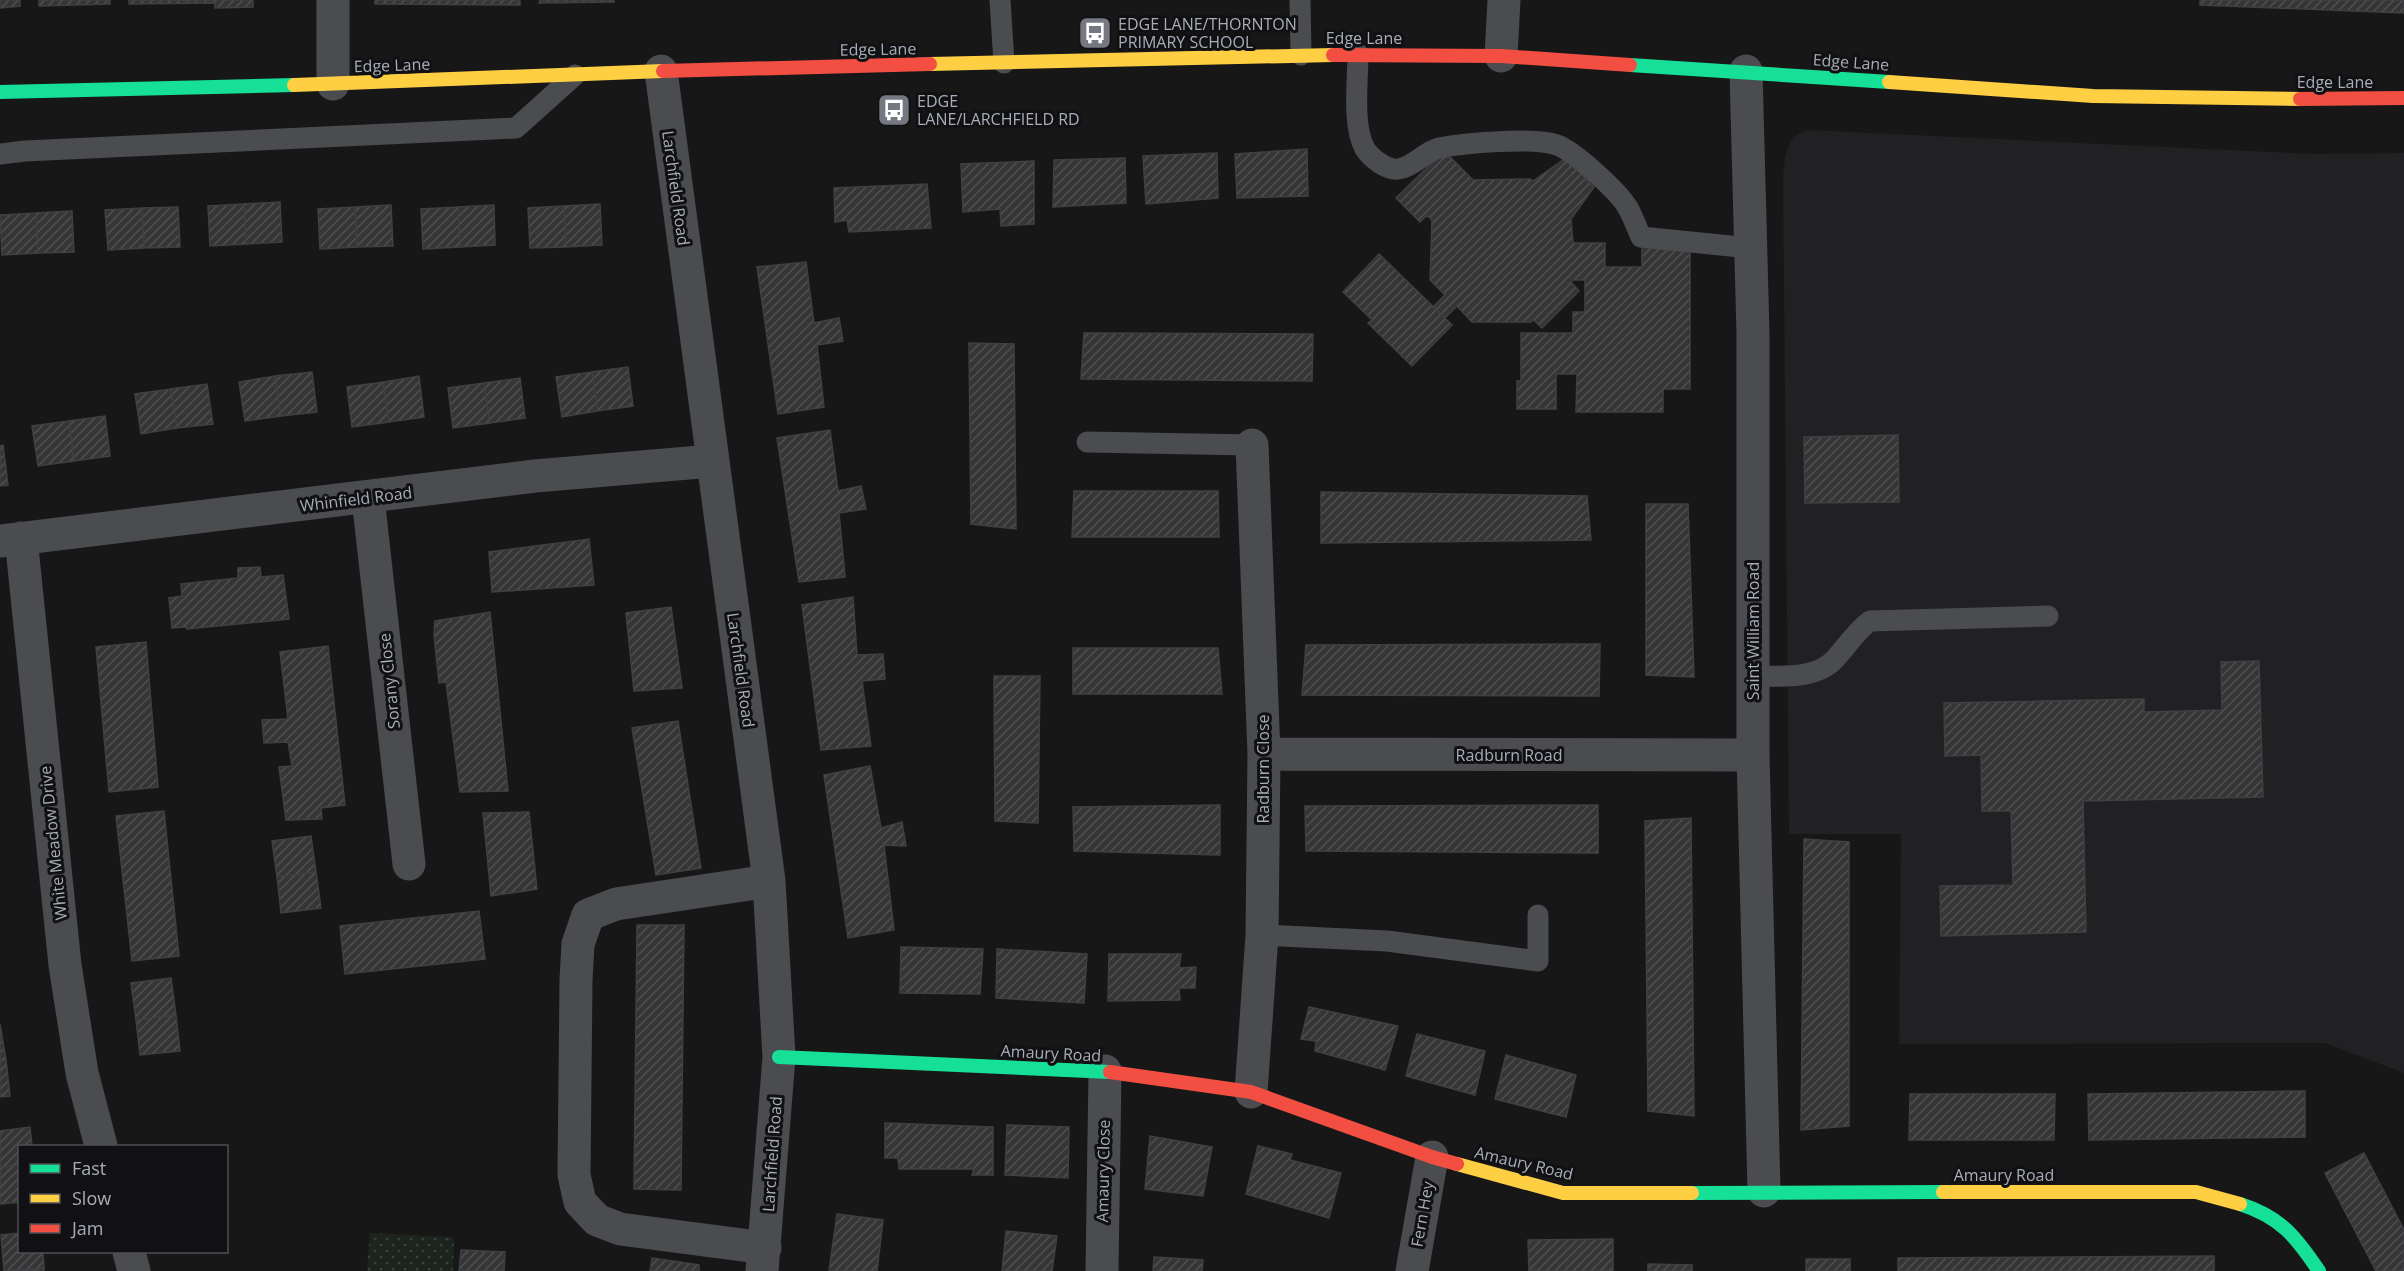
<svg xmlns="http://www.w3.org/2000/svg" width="2404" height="1271" font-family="'Open Sans',sans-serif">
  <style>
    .built { fill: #212123 }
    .grass { fill: url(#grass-dots) }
    .building { fill: url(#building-hatch); stroke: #3f4043; stroke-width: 1.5 }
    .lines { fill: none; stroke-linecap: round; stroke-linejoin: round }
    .lane { stroke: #4b4c50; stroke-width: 21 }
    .street { stroke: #4b4c50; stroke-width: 33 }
    .fast { stroke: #16e098; stroke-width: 14 }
    .slow { stroke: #ffcf43; stroke-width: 14 }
    .jam { stroke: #f24e42; stroke-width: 14 }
    .labels { text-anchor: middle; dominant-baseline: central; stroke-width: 6; stroke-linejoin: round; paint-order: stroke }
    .poi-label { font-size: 16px; fill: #a8adb8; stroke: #111113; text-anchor: start }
    .street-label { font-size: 16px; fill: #a8adb8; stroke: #111113 }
  </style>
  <defs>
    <pattern id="grass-dots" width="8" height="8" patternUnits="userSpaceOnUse" patternTransform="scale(1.5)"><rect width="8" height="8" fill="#1d241e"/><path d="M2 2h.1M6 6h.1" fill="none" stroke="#3b413d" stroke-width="1.8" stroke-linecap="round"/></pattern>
    <pattern id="building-hatch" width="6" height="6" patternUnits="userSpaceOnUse" patternTransform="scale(1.5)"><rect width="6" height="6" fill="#353536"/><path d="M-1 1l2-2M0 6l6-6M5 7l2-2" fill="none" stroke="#4f5051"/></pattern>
  </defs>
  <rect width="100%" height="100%" fill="#171717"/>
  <path class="built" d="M1807,130l506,24 91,-1v920l-79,-30 -426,1 2,-210h-112l-6,-656 2,-22 6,-15 7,-7z"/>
  <path class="grass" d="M370,1233l84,4 -1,34h-86z"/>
  <path class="building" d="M0,0h20v6l-20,2z
    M39,0h71v4l-71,2z
    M129,0h124v7l-38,1v-5l-86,1z
    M375,0h145v5l-145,-1z
    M540,0h74v2l-75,1z
    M2200,0h204v13l-204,-8z
    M1307,149l1,47 -71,2 -2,-44z
    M1444,151l29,29 57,-1 3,2 33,-23 28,29 -23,32 2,24h32v24h37v-24h48v146h-27v23h-87l1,-38h-21v35h-39v-28h4v-48h52v-21h12v-32h-12l-2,2 8,9 -37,37 -9,-9 -2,3h-59l-15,-16 -12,12 -12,-11 12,-12 -15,-15 2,-60 -5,-5 -7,7 -24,-24z
    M1217,153l1,45 -72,6 -3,-48z
    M1125,158l1,45 -73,4 1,-47z
    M1034,161v63l-33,2 -1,-17 -37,3 -2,-48z
    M927,184l4,44 -82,4 -2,-12 -12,2 -1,-34z
    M280,202l2,40 -36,2 -2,-40z
    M244,204l2,40 -36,2 -2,-40z
    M600,204l2,41 -36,2 -2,-41z
    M391,205l2,41 -36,1 -2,-40z
    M494,205l1,40 -35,2 -2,-40z
    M564,206l2,41 -36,1 -2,-40z
    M178,207l2,40 -36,1 -2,-40z
    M355,207l2,40 -37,2 -2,-40z
    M458,207l2,40 -37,2 -2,-40z
    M142,208l2,40 -36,2 -3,-40z
    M72,211l2,41 -36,1 -2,-40z
    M36,213l2,40 -36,2 -2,-40z
    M1379,254l73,71 -40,41 -44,-43 4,-3 -29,-28z
    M806,262l8,61 25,-5 4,23 -26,4 7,62 -46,7 -21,-147z
    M1084,333l229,1 -1,47 -231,-2z
    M969,343l45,1 2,185 -45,-5z
    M628,367l5,39 -35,5 -6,-39z
    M312,372l5,40 -36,4 -6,-40z
    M592,372l6,39 -36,6 -6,-40z
    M275,376l6,40 -36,5 -6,-39z
    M419,376l5,41 -35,5 -6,-40z
    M520,378l5,40 -35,5 -6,-40z
    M383,382l6,40 -37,5 -5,-40z
    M484,383l6,40 -37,5 -5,-40z
    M207,384l6,40 -36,4 -6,-39z
    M171,389l6,39 -36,6 -6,-40z
    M105,416l5,40 -36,5 -5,-40z
    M69,421l5,40 -36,5 -6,-40z
    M830,430l8,61 23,-5 5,23 -27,4 6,64 -46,5 -22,-144z
    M1898,435l1,67 -94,1 -1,-66z
    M3,445l5,40 -8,1v-40z
    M1074,491h144l1,46h-147z
    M1321,492l266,4 4,44 -270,3z
    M1646,504h42l6,173 -48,-2z
    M589,539l5,46 -102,7 -3,-40z
    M260,567l1,10 22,-2 6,44 -102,10 -1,-2 -14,1 -3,-30 13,-2 -1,-12 57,-6v-10z
    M853,597l4,58 26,-1 2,25 -23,2 9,65 -50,4 -19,-145z
    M671,607l11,81 -48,3 -8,-78z
    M490,612l18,179 -48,1 -14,-110 -7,1 -5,-48 1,-14z
    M146,642l12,145 -49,5 -13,-145z
    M1600,644l-1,52 -297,-1 4,-50z
    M328,646l17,159 -24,3 1,11 -36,1 -7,-53 13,-1 -4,-24 -24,1 -2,-23 26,-1 -8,-67z
    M1073,648h145l4,46h-149z
    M2259,661l4,136 -180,4 3,131 -145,4 -1,-50 73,-1 -2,-74h-29l-1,-56 -36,1 -1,-53 200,-4v13l78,-2 -1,-48z
    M994,676h46l-2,147 -43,-2z
    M678,721l23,147 -45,7 -24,-147z
    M870,766l11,62 21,-6 4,24 -22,-1 10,85 -46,8 -24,-163z
    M1220,805v50l-146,-4 -1,-44z
    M1598,805v48l-292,-2 -1,-45z
    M164,811l15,145 -47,5 -16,-145z
    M529,812l8,77 -46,7 -8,-83z
    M1691,818l3,298 -46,-5 -3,-290z
    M311,836l5,36 -39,5 -5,-36z
    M1804,839l45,3v284l-48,4z
    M316,872l5,36 -40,5 -4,-36z
    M479,911l6,48 -140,15 -5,-48z
    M637,925h47l-3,265 -47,-1z
    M901,947l82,2 -3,45 -80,-1z
    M997,949l90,5 -3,49 -88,-5z
    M1109,954h72l-2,14 17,-1 -1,21h-16l1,12 -72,1z
    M171,978l5,37 -40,5 -5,-37z
    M1309,1007l89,19 -13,44 -70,-19 1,-10 -15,-2z
    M176,1015l4,36 -40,4 -4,-35z
    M0,1024l6,36 -6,1z
    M1417,1034l68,17 -10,44 -69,-19z
    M1506,1055l70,20 -10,42 -71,-18z
    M6,1060l4,36 -10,1v-36z
    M2305,1091v46l-216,3 -1,-46z
    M1910,1094h145l-1,46h-145z
    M885,1123l108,4v48h-21l2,-6h-75l-1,-11h-13z
    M1007,1125l62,2 -1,51 -63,-3z
    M30,1127l2,19h-12v19l-20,2v-36z
    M1150,1136l62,11 -9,49 -58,-7z
    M1258,1146l34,8 -2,6 51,13 -12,45 -83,-24z
    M2364,1153l40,77v41h-28l-51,-98z
    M20,1165v37l-20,2v-37z
    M837,1214l46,6 -6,51h-48z
    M1006,1231l51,5 -5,35h-50z
    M20,1233v19h23l1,16 -40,3 -3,-36z
    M1613,1239v32h-84l-1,-31z
    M461,1250l44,2 -1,19h-45z
    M2214,1256v15h-316v-13z
    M1154,1257l49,3 -1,11h-49z
    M652,1258l47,7v6h-49z
    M1806,1259h44v12h-44z
    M1648,1264l44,1v6h-44z
    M44,1268v3h-40z"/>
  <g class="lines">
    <path class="lane" d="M1000,0l4,63
      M1300,0l1,55
      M1358,54c0,26 -6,72 7,95 6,9 22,22 34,20 16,-3 25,-17 40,-21 25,-5 94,-11 118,-3 17,6 62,47 71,63 5,9 9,20 13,29l109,11
      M0,154l25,-3 491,-23 59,-53
      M1087,442l165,3
      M1753,676c26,0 63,4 82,-17 12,-13 21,-28 35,-38l178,-5
      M1262,935l125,6 151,20v-46"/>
    <path class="street" d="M1501,56l3,-56
      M661,71l108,810 10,176 -17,214
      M1746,71l7,263v421l11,436
      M333,84v-84
      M368,498l41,366
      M21,538l44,427 17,108 19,73
      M0,541l535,-65 177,-15
      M1264,754l489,1
      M1251,1092l11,-157 2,-181 -12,-309
      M765,1248l-145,-19 -23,-9 -17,-18 -6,-27 2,-195 2,-36 10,-29 28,-11 153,-23
      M129,1252l5,19
      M1102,1271l3,-200
      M1412,1271l20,-114"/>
    <path class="fast" d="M1630,65l259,17
      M0,92l294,-7
      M779,1057l331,15
      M1692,1193l251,-1
      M2240,1204c41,13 56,33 79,67"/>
    <path class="slow" d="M930,64l403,-9
      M1889,82l204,14 207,3
      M294,85l369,-14
      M1457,1164l106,29h129
      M1943,1192h253l44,12"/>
    <path class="jam" d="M1333,55l168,1 129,9
      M663,71l267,-7
      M2300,99l104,-1
      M1110,1072l141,20 181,65 25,7"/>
  </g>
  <defs>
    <symbol id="bus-square" viewBox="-11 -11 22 22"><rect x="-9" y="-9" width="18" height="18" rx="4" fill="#757880" stroke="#111113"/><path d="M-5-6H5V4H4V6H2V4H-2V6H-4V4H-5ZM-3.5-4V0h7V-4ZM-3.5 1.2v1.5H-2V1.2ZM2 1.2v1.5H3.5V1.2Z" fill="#fff"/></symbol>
  </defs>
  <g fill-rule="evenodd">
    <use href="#bus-square" x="1076" y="14" width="38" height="38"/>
    <use href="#bus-square" x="875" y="91" width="38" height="38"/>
  </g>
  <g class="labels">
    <g class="poi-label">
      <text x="1118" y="24">EDGE LANE/THORNTON<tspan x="1118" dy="18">PRIMARY SCHOOL</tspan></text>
      <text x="917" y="101">EDGE<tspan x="917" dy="18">LANE/LARCHFIELD RD</tspan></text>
    </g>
    <g class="street-label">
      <text x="1364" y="38">Edge Lane</text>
      <text transform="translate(878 49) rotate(-1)">Edge Lane</text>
      <text transform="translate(1851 62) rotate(4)">Edge Lane</text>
      <text transform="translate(392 65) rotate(-2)">Edge Lane</text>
      <text x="2335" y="82">Edge Lane</text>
      <text transform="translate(676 188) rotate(82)">Larchfield Road</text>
      <text transform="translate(356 499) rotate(-7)">Whinfield Road</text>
      <text transform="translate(1753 631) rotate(-90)">Saint William Road</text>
      <text transform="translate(741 670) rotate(82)">Larchfield Road</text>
      <text transform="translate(389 681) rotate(-96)">Sorany Close</text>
      <text x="1509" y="755">Radburn Road</text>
      <text transform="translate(1263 769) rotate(-90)">Radburn Close</text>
      <text transform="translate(53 843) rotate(-96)">White Meadow Drive</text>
      <text transform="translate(1051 1053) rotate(3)">Amaury Road</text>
      <text transform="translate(772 1154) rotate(-86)">Larchfield Road</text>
      <text transform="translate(1524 1163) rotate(13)">Amaury Road</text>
      <text transform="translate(1103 1171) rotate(-89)">Amaury Close</text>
      <text x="2004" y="1175">Amaury Road</text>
      <text transform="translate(1422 1214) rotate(-80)">Fern Hey</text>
    </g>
  </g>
  <rect x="18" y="1145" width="210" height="108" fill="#111113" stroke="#4d4f55" stroke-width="1.5"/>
  <rect x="30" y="1164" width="30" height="9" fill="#16e098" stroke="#4d4f55" stroke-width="1.5"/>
  <text x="72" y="1175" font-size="18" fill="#a8adb8">Fast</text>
  <rect x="30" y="1194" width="30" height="9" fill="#ffcf43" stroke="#4d4f55" stroke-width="1.5"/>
  <text x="72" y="1205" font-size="18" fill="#a8adb8">Slow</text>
  <rect x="30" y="1224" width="30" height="9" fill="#f24e42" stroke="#4d4f55" stroke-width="1.5"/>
  <text x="72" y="1235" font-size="18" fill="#a8adb8">Jam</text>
</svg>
